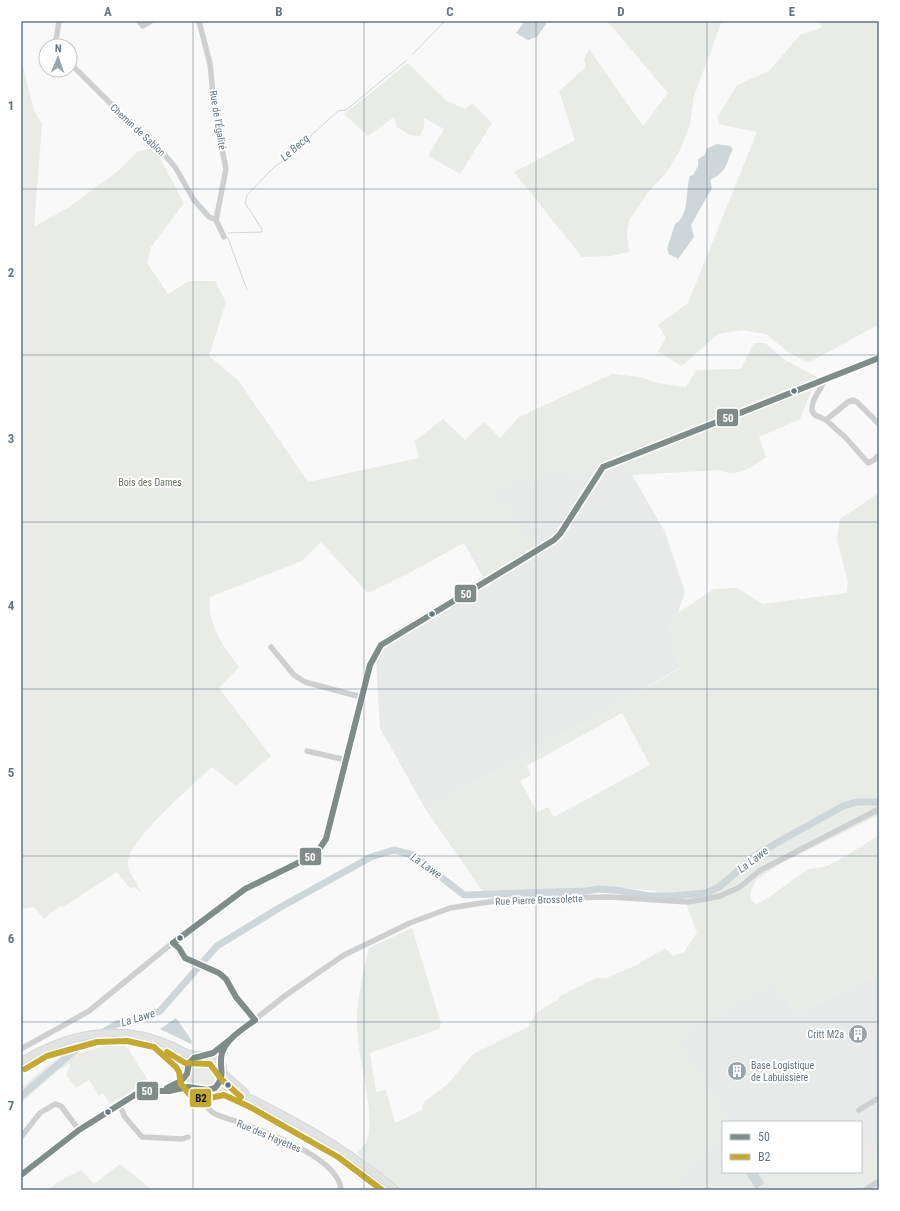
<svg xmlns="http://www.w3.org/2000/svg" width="900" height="1211" font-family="'Roboto Condensed',sans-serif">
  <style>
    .built { fill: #e8e9e9 }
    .green { fill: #e8ebe6; fill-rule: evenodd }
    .water { fill: #ced6d9 }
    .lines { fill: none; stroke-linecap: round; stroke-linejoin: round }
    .stream { stroke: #ced6d9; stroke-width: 1 }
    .river { stroke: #ced6d9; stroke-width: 7 }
    .major-casing { stroke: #d5d6d7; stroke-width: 9 }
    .minor { stroke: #cecfd0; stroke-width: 5.5 }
    .major { stroke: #e1e2e2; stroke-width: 7 }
    .bus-1-casing { stroke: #fff; stroke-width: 9 }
    .bus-2-casing { stroke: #fff; stroke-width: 9 }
    .bus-1 { stroke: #808c89; stroke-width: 6 }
    .bus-2 { stroke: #c3a832; stroke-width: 6 }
    .grid { fill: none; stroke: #657683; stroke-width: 1; stroke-opacity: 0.55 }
    .bus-dot { fill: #657683; stroke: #fff; stroke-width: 1.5 }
    .labels { text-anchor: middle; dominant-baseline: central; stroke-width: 4; stroke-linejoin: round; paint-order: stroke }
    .street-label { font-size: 10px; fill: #657683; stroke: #fff }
    .park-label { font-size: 10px; fill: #687a64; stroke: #fff }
    .poi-label { font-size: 10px; fill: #657683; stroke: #fff; text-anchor: end }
    .water-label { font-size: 11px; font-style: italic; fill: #60757c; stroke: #fff }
    .line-badge { stroke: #fff; stroke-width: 1.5 }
    .badge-label { font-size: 11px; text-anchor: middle; font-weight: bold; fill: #fff }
    .pale-badge-label { font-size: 11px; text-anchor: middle; font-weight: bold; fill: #111 }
    .neatline { fill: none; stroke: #657683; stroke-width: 1.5 }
    .grid-label { font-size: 13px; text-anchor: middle; font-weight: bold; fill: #657683 }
  </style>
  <rect width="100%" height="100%" fill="#f9f9f9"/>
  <path class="built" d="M620,454l45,78 20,60 -7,21 -8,15 9,40 -50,30 -203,112 -46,-82 -4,-70 -6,-2 8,-13 12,-10 94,-54 -20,-36 1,-7 24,-42 35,-19 5,8 29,-17 14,11z
    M879,973v217h-209l53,-60v42h138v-50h-138l-47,-84 96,-57 25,34z"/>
  <path class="green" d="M607,21h115l-28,75 -4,29 -11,27 -13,21 -17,18 -20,30 -2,11 2,20 -18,4 -29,1 -68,-85 61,-32 -16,-49 27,-24 -2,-8 5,-10 54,77 25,-33z
    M817,21h62v303l-71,39 -20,-11 -22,-18 -24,-4 -24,4 -36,32 -24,-14 8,-14 -8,-13 30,-22 69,-171 -38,-8 -2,-6 20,-33 32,-14 31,-36 22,-8z
    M21,59l13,51 8,14 -8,103 32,-18 51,-37 20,-20 17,-5 30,56 -33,44 -4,16 21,31 21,-13h26l11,21 -17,54 29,24 70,102 111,-24 -4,-17 28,-22 22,21 19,-18 16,16 19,-21 93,-43 28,3 17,6 29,4 10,-17 45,-1 13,-26h11l20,17 32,17 -17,42 -41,18 7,20c-14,10 -29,21 -46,13l-88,5 -12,-21 -48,23 -14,-11 -29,17 -5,-8 -35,19 6,11 8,-4 22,38 8,-4 7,11 -53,31 -22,-40 -1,6 -55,30 -41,20 -47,-51 -19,19 -92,36c-3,28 13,49 29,70l-20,21 52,68 -35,30 -24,-19c-18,17 -84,73 -84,96 0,9 10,22 14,30l-8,-6 -4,1 -13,-16 -54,35 -3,-1 -16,13 -10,-12 -13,2z
    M408,63l39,38 18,8 7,-6 20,20 -32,51 -32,-18 16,-27 -20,-11v10l-4,8 -10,-1 -13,-8 -3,-10 -26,19 -24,-22z
    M879,493v322l-99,49 -24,16 -5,10 -1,9 6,5 9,-4 43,-31 17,-2 16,-8 38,-24v138l-82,42 -25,-34 -87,52 -4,11 1,4 47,74h-6v8l-53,60h-270l-43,-37c6,-6 12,-13 12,-21 3,-35 -12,-74 -12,-109 0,-24 6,-52 12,-75l43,-20 29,95 -2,6 -69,24 6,39 10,-2 9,33 27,-13 2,-8 25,-19 24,-29 55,-27 9,-15 21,-12 2,-4 36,-18h10l31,-13 28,-17 8,8 11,-4 13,-19 -11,-30 -26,-3 -4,-9 -39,-4 -134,5 -57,-82 203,-112 50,-29 -9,-41 8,-15 36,-24 23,-1 26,16 84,-11 1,-11 -11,-43 3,-20zM622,713l28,52 -96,52 -6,-10 -11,5 -17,-31 11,-6 -4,-9z
    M123,1041l28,44 -13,2 -28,17 -7,-11 -4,3 -10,-16 -13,8 -10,-13 5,-12 -12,7 -38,33v-15l26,-22 27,-18 6,5z
    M191 1073a14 14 0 1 1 28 0a14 14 0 1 1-28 0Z
    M861,1133l13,22 5,-3v26l-20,12h-107l-11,-17 20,-1 7,10 15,-10h78z
    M120,1164l32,26h-103l7,-7 25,-13 13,14z"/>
  <path class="water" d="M525,21h20l1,3 -9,13 -9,3 -12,-7z
    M717,144l13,2 3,3c-8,16 -5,22 -23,31l2,8 -21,37 3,12 -16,22 -9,-5 -2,-5 8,-25c15,-8 10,-34 15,-48l3,-1 5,-9v-7l7,-4 1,-6z
    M176,1018l16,23 -1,3 -31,-15z
    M745,1172h12l7,11 -8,6z"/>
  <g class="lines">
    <path class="stream" d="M413,54l32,-33
      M228,233l34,-1v-3l-17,-26 2,-8 27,-28 10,-7 54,-49 8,-1 61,-50
      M228,238l19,52"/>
    <path class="river" d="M21,1096l59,-50 37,-22 26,-6 17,-7 57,-65 62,-38 92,-51 23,-7 19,5 51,40 123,-4 11,-2 17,1 35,6h23l33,-3 13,-6 40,-34 84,-47 14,-4h22"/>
    <defs>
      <path id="major" d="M168,1046l20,21
        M198,1056c-11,6 -16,21 -5,31 12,10 25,-4 37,2 58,27 117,59 165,101
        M21,1062c27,-17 62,-30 95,-29 19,0 38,5 56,13 5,2 10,6 16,8 12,5 35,-6 35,19 0,6 -3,11 -8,15
        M223,1073l22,20"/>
    </defs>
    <use href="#major" class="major-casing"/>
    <path class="minor" d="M139,21l4,5 8,-5
      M199,21l11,43 5,50 11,55 -10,51
      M55,46l4,-25
      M70,63l77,77 10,6 18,21 19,33 15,17 7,3
      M216,220l8,17
      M825,379c-4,12 -14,19 -13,32l3,4 11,5 20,18 22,25 6,-3 5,-5
      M826,420l22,-18 5,-2 4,2 22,22
      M271,647l23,28 11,7 56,15
      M307,751l39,9
      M173,943l6,5 6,10 34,15 7,6 10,18 19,23
      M21,1049l68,-38 81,-66 75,-56 71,-35 10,-15 44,-174 11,-20 9,-7 164,-98 6,-6 43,-67 276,-109
      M208,1055l7,-4 71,-56 58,-40 66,-32 40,-15 45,-7 59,-3 57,-1 77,5 17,-3 15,-3 20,-9 19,-16 120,-62
      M221,1063l1,-9 5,-11
      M165,1089l11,-4 11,-11
      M197,1089c5,8 7,17 15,23 7,5 18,7 26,10 26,10 101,35 103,68
      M119,1104l6,13 17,20 40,2 6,-2
      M207,1106l5,-16
      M859,1110l20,-12
      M21,1137l19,-24 15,-9 6,2 18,24
      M21,1175l58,-45 56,-36 13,-4 24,1 13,-4 9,1
      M865,1190l14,-9"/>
    <use href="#major" class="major"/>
    <defs>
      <path id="bus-1" d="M173,943l72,-54 71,-35 10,-15 44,-174 11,-20 173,-105 6,-6 43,-67 276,-109
        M173,943l6,5 6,10 34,15 7,6 10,18 19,23
        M167,1088l14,-7 6,-7 2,-11 5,-5 19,-5 15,-12
        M21,1175l58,-45 62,-39h28l19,-4 20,3 7,-2c12,-13 3,-21 7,-35 5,-15 21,-24 33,-33"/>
      <path id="bus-2" d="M167,1052l18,11 25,1 11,15 20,18
        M25,1069l22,-13 50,-14 30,-1 27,6 22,20 3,5 2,12 9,11 15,4 19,-4 26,12 88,50 44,33"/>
    </defs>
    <use href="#bus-1" class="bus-1-casing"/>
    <use href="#bus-2" class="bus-2-casing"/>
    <use href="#bus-1" class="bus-1"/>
    <use href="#bus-2" class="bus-2"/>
  </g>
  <path class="grid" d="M193,21v1169M364,21v1169M536,21v1169M707,21v1169M21,189h858M21,355h858M21,522h858M21,689h858M21,856h858M21,1022h858"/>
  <defs>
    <symbol id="building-disc" viewBox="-11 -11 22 22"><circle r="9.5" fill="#99a4ac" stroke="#fff"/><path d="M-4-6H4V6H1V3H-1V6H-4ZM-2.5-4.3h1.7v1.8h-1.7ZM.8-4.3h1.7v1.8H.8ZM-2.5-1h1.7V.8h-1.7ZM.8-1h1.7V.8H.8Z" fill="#fff"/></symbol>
  </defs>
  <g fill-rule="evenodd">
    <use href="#building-disc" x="847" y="1023" width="22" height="22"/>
    <use href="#building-disc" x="726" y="1060" width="22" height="22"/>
  </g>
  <g class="bus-dot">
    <circle cx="794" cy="391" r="3.5"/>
    <circle cx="432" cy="614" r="3.5"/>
    <circle cx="180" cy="938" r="3.5"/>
    <circle cx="228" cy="1085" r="3.5"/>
    <circle cx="108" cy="1112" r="3.5"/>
  </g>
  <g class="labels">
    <g class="street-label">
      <text transform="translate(218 120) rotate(81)">Rue de l'Égalité</text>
      <text transform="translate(138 130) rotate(43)">Chemin de Sablon</text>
      <text transform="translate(539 900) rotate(-2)">Rue Pierre Brossolette</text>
      <text transform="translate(269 1136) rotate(23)">Rue des Hayettes</text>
    </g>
    <g class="park-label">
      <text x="150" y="482">Bois des Dames</text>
    </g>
    <g class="poi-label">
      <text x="844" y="1034">Critt M2a</text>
      <text x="751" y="1065" text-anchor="start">Base Logistique<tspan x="751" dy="12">de Labuissière</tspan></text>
    </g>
    <g class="water-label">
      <text transform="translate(295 148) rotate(-41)">Le Becq</text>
      <text transform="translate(753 860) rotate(-37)">La Lawe</text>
      <text transform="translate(426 866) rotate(35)">La Lawe</text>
      <text transform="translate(138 1018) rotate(-17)">La Lawe</text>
    </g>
  </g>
  <g class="line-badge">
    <rect x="716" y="408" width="23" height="19" rx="4" fill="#808c89"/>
    <rect x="454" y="584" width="23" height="19" rx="4" fill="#808c89"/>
    <rect x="299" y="847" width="23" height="19" rx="4" fill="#808c89"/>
    <rect x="136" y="1081" width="23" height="20" rx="4" fill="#808c89"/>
    <rect x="189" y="1088" width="23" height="20" rx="4" fill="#c3a832"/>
  </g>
  <g class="badge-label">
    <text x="728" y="422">50</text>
    <text x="466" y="598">50</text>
    <text x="310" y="861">50</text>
    <text x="147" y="1095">50</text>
  </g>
  <g class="pale-badge-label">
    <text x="201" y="1102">B2</text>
  </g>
  <rect width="900" height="1211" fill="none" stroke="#ffffff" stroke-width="44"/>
  <rect x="722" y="1121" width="140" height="52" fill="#ffffff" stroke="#c1c8cd"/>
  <rect x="730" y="1134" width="20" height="6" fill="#808c89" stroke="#c1c8cd"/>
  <text x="758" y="1141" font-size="12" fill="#657683">50</text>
  <rect x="730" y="1154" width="20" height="6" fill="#c3a832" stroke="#c1c8cd"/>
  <text x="758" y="1161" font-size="12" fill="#657683">B2</text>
  <g transform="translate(58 58) rotate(2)"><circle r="19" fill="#ffffff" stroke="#c1c8cd"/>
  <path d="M0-3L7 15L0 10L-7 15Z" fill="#99a4ac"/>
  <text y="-6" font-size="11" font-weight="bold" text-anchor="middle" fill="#657683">N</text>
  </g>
  <rect x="22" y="22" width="856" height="1167" class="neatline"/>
  <g class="grid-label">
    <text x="108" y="16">A</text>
    <text x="279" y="16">B</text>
    <text x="450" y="16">C</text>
    <text x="621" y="16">D</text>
    <text x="792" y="16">E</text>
    <text x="11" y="110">1</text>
    <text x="11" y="277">2</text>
    <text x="11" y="443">3</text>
    <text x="11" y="610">4</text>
    <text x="11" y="777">5</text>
    <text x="11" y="943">6</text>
    <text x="11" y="1110">7</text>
  </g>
</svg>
